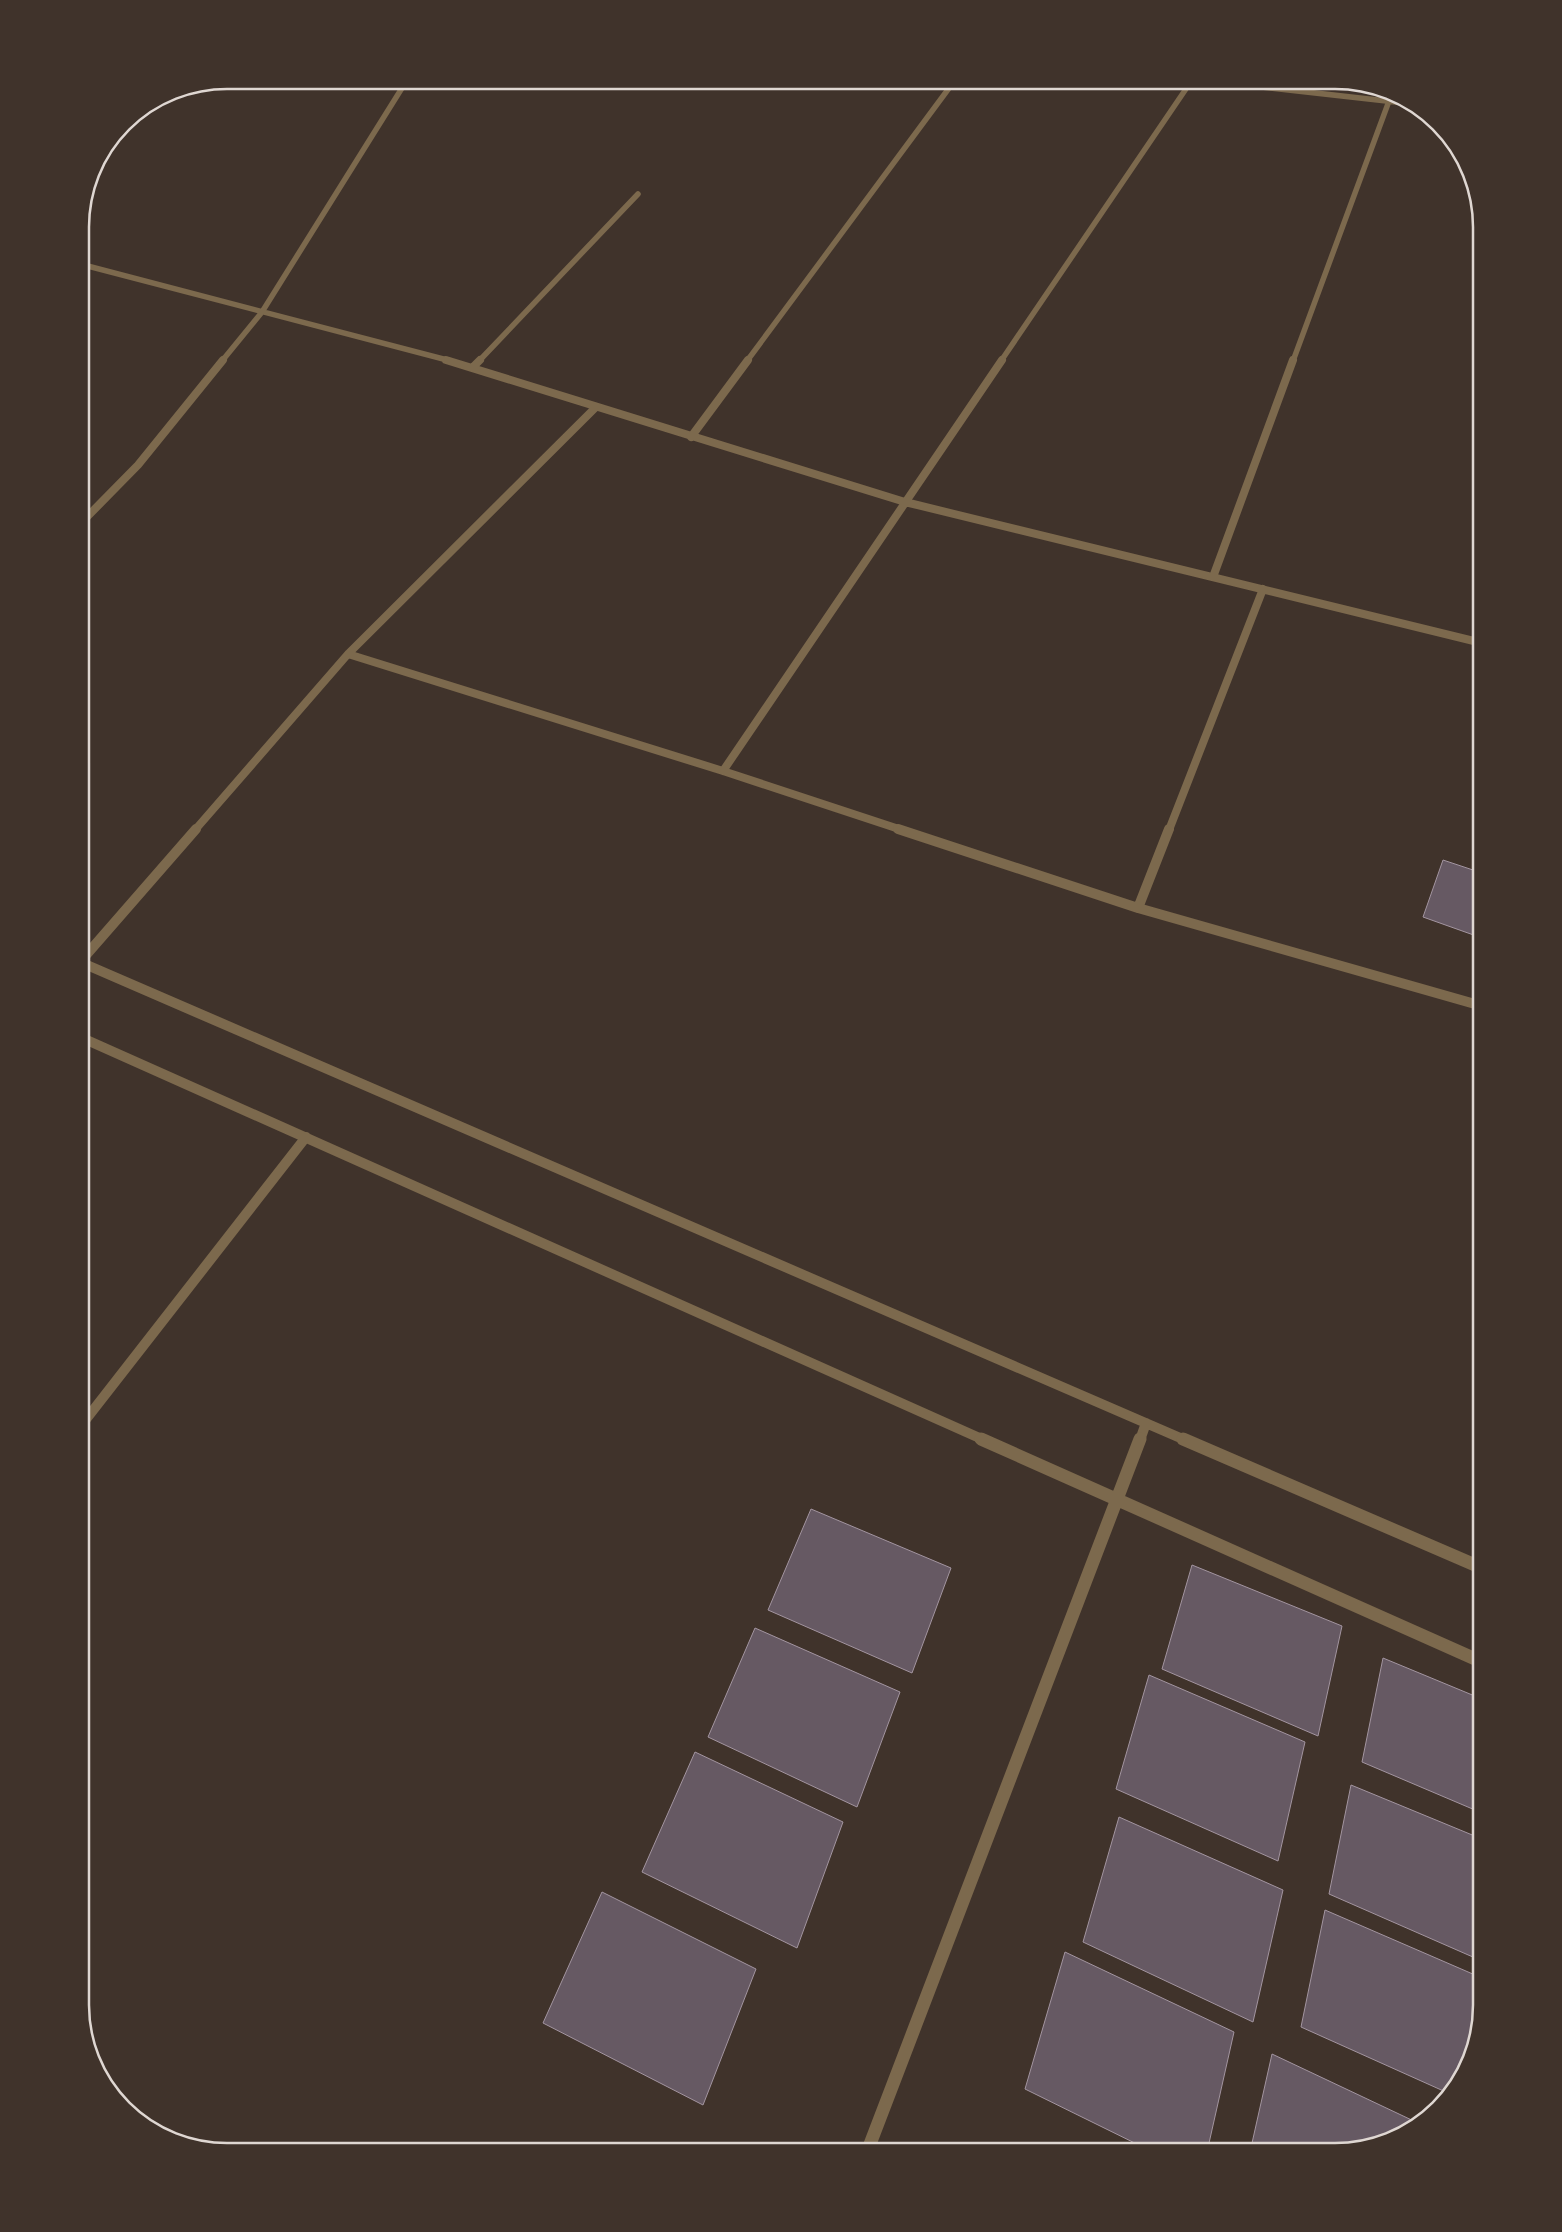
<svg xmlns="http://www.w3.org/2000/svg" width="1562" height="2232" font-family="'Libre Baskerville',serif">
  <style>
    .building { fill: #665963; stroke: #a395a0 }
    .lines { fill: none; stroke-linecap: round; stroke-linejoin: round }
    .minor-far3 { stroke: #7c694d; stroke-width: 5.5 }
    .minor-far2 { stroke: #7c694d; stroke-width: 8 }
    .minor-far1 { stroke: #7c694d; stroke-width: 10 }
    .minor { stroke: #7c694d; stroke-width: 13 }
    .rim { fill: none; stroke: #dfd7d2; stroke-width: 2.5 }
  </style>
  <rect width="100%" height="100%" fill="#40332b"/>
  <path class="building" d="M1443,860l39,13v65l-59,-21z
    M811,1509l140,59 -39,105 -144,-63z
    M1192,1565l150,61 -24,110 -156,-67z
    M755,1628l145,64 -43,115 -149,-70z
    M1383,1658l99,41v114l-120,-51z
    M1149,1675l156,67 -27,119 -162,-72z
    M695,1752l148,70 -46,126 -155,-76z
    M1351,1785l131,54v122l-153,-67z
    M1119,1817l164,73 -30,132 -170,-80z
    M602,1892l154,77 -53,136 -160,-82z
    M1325,1910l157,68 -6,50 -14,51 -14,14 -147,-66z
    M1065,1952l169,80 -27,120h-54l-128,-63z
    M1272,2054l146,69 -10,9 -73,20h-85z"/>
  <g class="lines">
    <path class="minor-far3" d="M1200,80l213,24
      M80,264l371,97
      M222,361l40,-49 145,-232
      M479,361l159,-167
      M747,361l208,-281
      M1001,361l191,-281
      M1293,361l96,-260"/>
    <path class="minor-far2" d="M446,360l459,142 577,141
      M473,367l7,-7
      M691,437l57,-77
      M80,524l58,-59 85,-105
      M1213,577l80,-217
      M348,654l375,117 179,59
      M723,771l279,-411
      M195,830l153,-176 248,-247
      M1169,830l94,-241"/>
    <path class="minor-far1" d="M898,829l240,79 344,98
      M1138,908l31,-79
      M80,962l1105,478
      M80,962l116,-133
      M80,1037l904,403
      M80,1427l226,-290
      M1140,1440l6,-17"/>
    <path class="minor" d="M981,1439l501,223
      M1183,1439l299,129
      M867,2152l273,-713"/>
  </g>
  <path d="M0 0H1562V2232H0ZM227 89H1335A138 138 0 0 1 1473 227V2005A138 138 0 0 1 1335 2143H227A138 138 0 0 1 89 2005V227A138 138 0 0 1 227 89Z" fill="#40332b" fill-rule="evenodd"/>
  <path class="rim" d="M227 89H1335A138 138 0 0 1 1473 227V2005A138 138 0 0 1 1335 2143H227A138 138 0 0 1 89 2005V227A138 138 0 0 1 227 89Z"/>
</svg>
